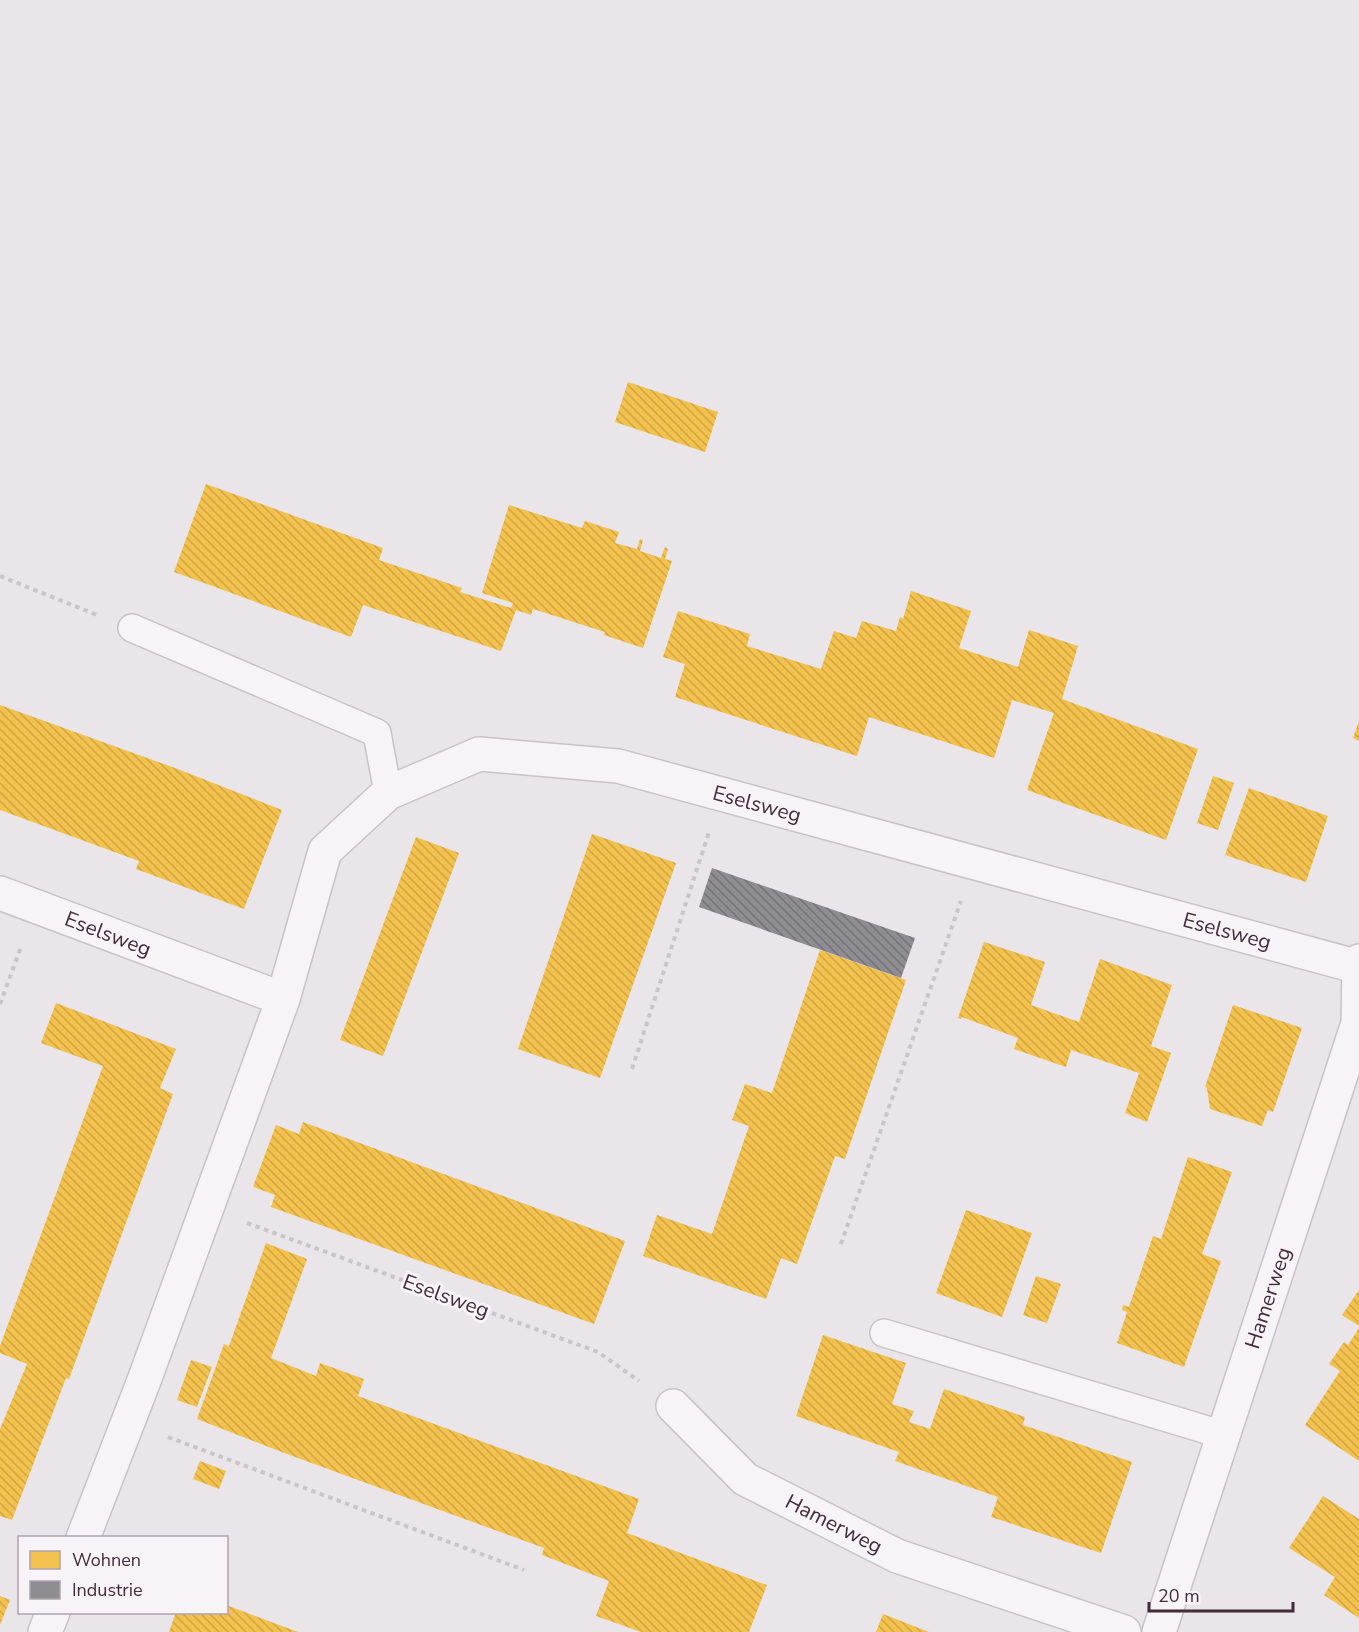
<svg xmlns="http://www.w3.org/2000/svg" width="1359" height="1632" font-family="'Nunito Sans',sans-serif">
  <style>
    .homes { fill: url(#homes-back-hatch) }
    .industry { fill: url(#industry-back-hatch) }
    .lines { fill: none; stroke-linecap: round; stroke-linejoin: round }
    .service-casing { stroke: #c7c3c6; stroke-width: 30 }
    .minor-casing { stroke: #c7c3c6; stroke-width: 36 }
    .path { stroke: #cac5c9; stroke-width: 4; stroke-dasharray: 4.5 4.5; stroke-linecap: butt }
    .service { stroke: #f6f4f6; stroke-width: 27 }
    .minor { stroke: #f6f4f6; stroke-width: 33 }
    .labels { text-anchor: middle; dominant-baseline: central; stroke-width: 6; stroke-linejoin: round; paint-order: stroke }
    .street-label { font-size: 21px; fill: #432b3d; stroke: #f8f3f7 }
  </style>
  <defs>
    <pattern id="homes-back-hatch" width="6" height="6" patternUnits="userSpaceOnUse" patternTransform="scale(1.5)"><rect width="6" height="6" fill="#f2c14e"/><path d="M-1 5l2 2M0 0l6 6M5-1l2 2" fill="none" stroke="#d1a645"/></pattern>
    <pattern id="industry-back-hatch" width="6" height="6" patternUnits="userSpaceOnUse" patternTransform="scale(1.5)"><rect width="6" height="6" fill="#8d8d92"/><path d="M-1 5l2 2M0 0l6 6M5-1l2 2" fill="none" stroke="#757378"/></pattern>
  </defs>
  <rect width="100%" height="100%" fill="#e9e5e8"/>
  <path class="homes" d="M628,382l90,30 -13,40 -90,-30z
    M206,484l177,64 -4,12 83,28 -2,4 51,16 2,-5 -31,-10 27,-88 73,23 3,-7 34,11 -4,11 22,6 3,-10 3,1 -3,11 21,7 4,-11 3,2 -3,10 7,2 -29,87 -39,-13 1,-3 -72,-23 -2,6 -15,-5 -15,41 -138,-46 -12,32 -177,-65z
    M911,591l60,20 -12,37 59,19 11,-37 49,16 -16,53 136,50 -32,91 -139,-50 27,-77 -42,-13 -18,58 -125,-41 -12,39 -182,-59 10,-33 -22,-7 15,-46 72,23 -3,12 74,23 13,-38 22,7 6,-17 34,10 4,-14 3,2z
    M0,705l175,63 107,42 -38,99 -108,-40 3,-8 -139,-51z
    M1359,721v20l-6,-3z
    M1213,776l21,7 -16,47 -21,-7z
    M1249,788l79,28 -22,66 -81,-27z
    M592,834l84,29 -76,215 -82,-29z
    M416,837l43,16 -76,203 -43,-16z
    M984,942l61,20 -14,43 48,17 21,-63 72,26 -21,61 20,7 -24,69 -22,-9 14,-40 -68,-23 -5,17 -52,-18 4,-11 -56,-21 -1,2 -3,-1z
    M820,950l86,30 -61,179 -10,-3 -38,108 -16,-6 -15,41 -123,-43 14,-41 55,19 37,-108 -17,-6 13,-36 27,9z
    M56,1003l120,46 -16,39 13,6 -104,285 -3,-1 -54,142 -12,-4v-87l27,-65 -27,-11v-7l103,-280 -62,-23z
    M1233,1005l69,23 -29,84 -5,-2 -6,16 -52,-17 -3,-21 -2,-1z
    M303,1122l322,119 -31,83 -323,-117 4,-12 -22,-8 23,-62 23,9z
    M1188,1157l44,15 -30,82 19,7 -37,106 -67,-24 10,-31 -5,-2 1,-5 6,2 24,-71 8,3z
    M966,1210l66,23 -30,84 -66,-24z
    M266,1243l41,16 -36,99 45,18 4,-13 44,16 -6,17 281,103 -12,34 140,52 -18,47h-108l-45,-16 13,-35 -67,-26 2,-7 -257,-94 -90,-35 27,-75 5,2z
    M1036,1276l25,8 -14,39 -24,-8z
    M1359,1290v36l-17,-11z
    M1359,1328v133l-54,-36 35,-54 -11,-7 15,-22 4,3z
    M823,1335l83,28 -14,41 22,7 -5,11 21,7 14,-40 81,28 -2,8 109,37 -31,91 -110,-36 7,-20 -103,-36 4,-9 -103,-36z
    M191,1360l21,7 -15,40 -20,-7z
    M200,1461l26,10 -7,18 -26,-10z
    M1323,1496l36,23v99l-35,-23 11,-18 -46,-29z
    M0,1596l10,4 -10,25z
    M226,1605l72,27h-129l7,-20h50z
    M883,1614l46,18h-53z"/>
  <path class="industry" d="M712,868l203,70 -14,40 -202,-71z"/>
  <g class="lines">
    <defs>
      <path id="service" d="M132,628l245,105 11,60
        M884,1333l340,102"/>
      <path id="minor" d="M0,893l283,106
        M673,1406l72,73 152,77 227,76
        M83,1538l62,-160 138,-379 42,-148 63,-58 91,-39 139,12 741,201
        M45,1632l8,-20
        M1159,1632l199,-609 1,-62"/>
    </defs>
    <use href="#service" class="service-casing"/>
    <use href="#minor" class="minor-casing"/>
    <path class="path" d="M0,576l97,39
      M0,1004l21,-57
      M632,1069l77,-237
      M247,1223l351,129 41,29
      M841,1244l120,-343
      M168,1437l356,133"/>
    <use href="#service" class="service"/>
    <use href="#minor" class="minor"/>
  </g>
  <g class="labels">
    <g class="street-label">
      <text transform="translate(757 804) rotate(15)">Eselsweg</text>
      <text transform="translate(1227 931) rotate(15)">Eselsweg</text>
      <text transform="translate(108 934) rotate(21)">Eselsweg</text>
      <text transform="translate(446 1296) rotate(20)">Eselsweg</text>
      <text transform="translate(1268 1298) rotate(-72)">Hamerweg</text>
      <text transform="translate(834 1524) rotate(27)">Hamerweg</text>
    </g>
  </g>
  <rect x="18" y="1536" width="210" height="78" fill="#f8f3f7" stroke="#b0a3ad" stroke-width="1.5"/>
  <rect x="30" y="1551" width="30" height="18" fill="#f2c14e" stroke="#b0a3ad" stroke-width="1.5"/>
  <text x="72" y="1566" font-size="18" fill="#432b3d">Wohnen</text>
  <rect x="30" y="1581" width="30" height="18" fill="#8d8d92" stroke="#b0a3ad" stroke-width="1.5"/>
  <text x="72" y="1596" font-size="18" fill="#432b3d">Industrie</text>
  <path d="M1149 1602v9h144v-9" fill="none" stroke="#432b3d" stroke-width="3"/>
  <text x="1158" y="1602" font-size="18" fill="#432b3d" stroke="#f8f3f7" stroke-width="4.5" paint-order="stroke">20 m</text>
</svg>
